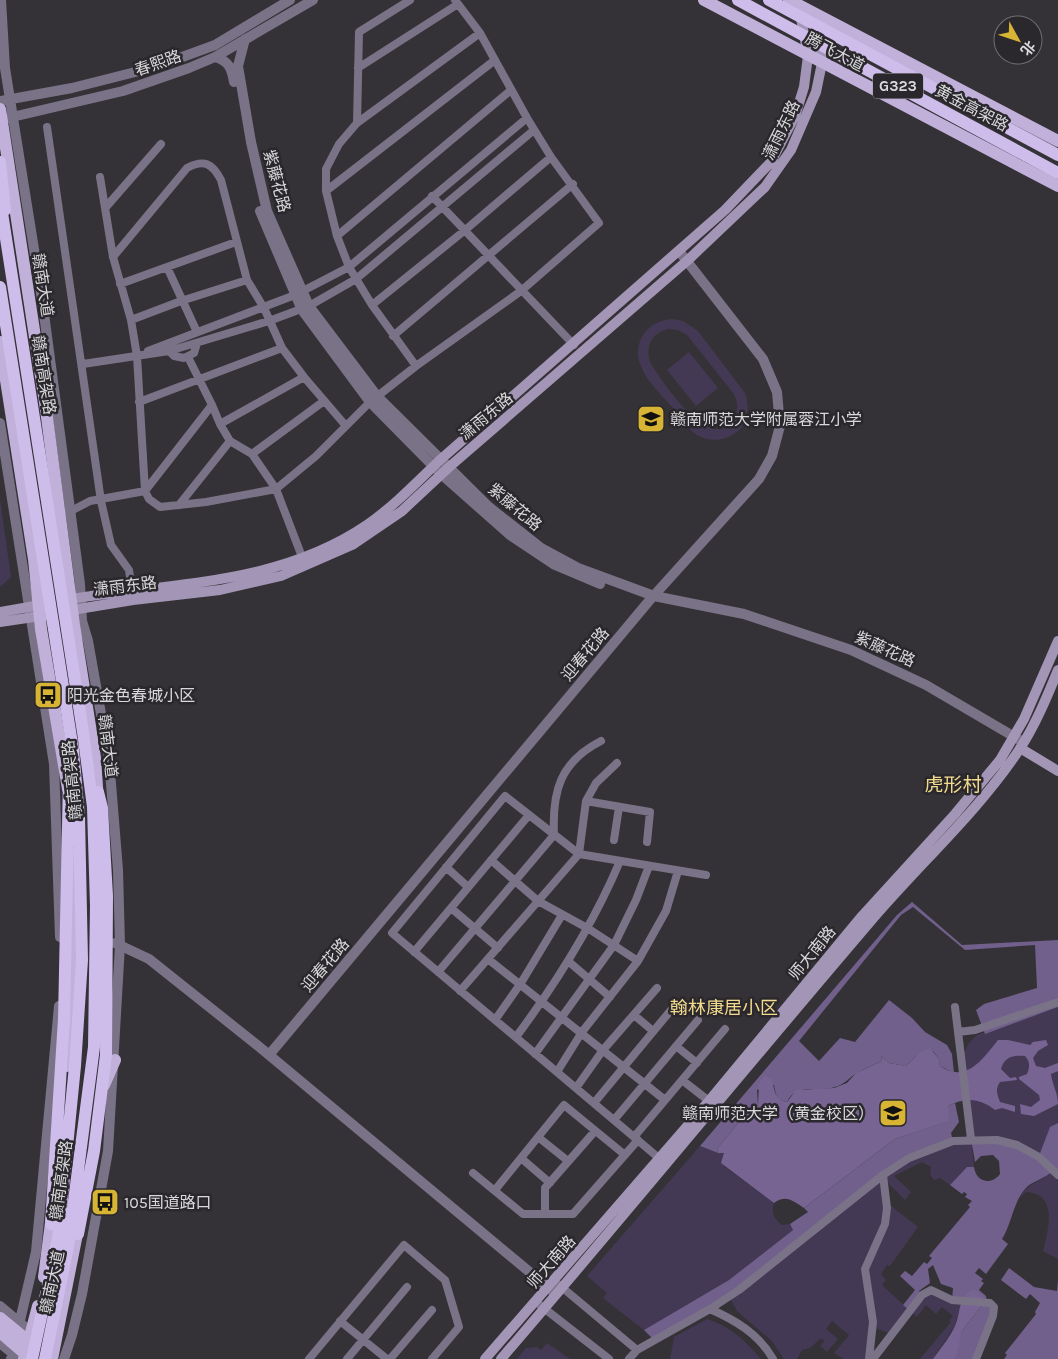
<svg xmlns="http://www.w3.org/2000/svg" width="1058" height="1359" font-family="Karla,'Noto Sans SC',sans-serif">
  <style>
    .green { fill: #443954; fill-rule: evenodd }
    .forest { fill: #715f8c }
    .water { fill: #776492 }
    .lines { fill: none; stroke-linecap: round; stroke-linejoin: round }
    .minor { stroke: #7a7287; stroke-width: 8 }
    .tertiary { stroke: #7a7287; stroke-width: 10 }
    .secondary { stroke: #a295b6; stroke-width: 10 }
    .primary { stroke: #c0b0da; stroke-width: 12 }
    .trunk { stroke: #cebceb; stroke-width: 12 }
    .trunk-bridge { stroke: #cebceb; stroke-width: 12 }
    .labels { text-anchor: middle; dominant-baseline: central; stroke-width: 5; stroke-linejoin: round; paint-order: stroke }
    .shield { fill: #2a282c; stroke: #a4a3a6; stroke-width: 1 }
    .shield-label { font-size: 15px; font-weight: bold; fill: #d9d8db }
    .street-label { font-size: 16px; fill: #d9d8db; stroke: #2a282c }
    .poi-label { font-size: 16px; fill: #d9d8db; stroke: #2a282c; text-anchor: start }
    .neighbourhood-label { font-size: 18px; fill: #f3db8e; stroke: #2a282c }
    .quarter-label { font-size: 19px; fill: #f3db8e; stroke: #2a282c }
  </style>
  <rect width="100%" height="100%" fill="#343236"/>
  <path class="green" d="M672,319l11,2 15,10 47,62c4,12 4,25 -5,36 -10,10 -25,14 -39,8 -12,-5 -21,-20 -29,-30 -16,-19 -46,-44 -29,-72 6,-10 17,-15 29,-16zM668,329l10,1 9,5 47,59c4,9 5,18 -1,26 -24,34 -69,-37 -82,-56 -7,-16 0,-31 17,-35z
    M689,352l29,36 -22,18 -29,-36z
    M0,499l11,78 -11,10z
    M1058,1007v116l-8,5 -11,29 -68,-17 3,27h-7l-17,18 -10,-7 -6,2 -4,-6 1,-7 -9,-5 -28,14 17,16 -6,8 -18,-18 3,23 28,22 -28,39 -3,-1 -6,9 5,6 -4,5 28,26 21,-21 31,10 -7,26 -22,33h-13l31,-37 -2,-1 4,-5 -11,-9 -6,7 -10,-9 -9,12 -7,-6 -19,23 -18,-7 -4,32h-25l-10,-6 15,-18 -17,-14 -6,8 12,10 -11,13 -7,-6 5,-6 -5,-1 -10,9 -8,2 -5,9h-13l-12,-18 -35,-30 -8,-15 180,-138 62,-19 -10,-81 8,-15 8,-8z
    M700,1146l18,7h6v13l50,37c-3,11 0,15 8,22l8,-1 3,6 -64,50 -85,50 -41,-32 4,-5 -20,-17z
    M1054,1169l4,6v84l-15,-8c6,-24 15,-57 -17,-59l-7,6c11,-17 22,-15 35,-29z
    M707,1319c23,7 39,22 54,40h-91l4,-22z
    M547,1343l23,16h-53l9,-11 11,-1 4,3z"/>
  <path class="forest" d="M912,902l50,43 96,-5v67l-73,27 -9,-24 8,-6 53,-16 -2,-43 -70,5 -52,-43 -12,8 -102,126 20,20 21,-23 15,4 34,-42 23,18 13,14 22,13 5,9 2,19 -14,-7 -1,-7 -6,-8 -17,5 -10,10 -17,-3 -8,-7 1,5c-8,4 -17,7 -25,12 -8,4 -11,11 -22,14 -18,6 -38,-5 -48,15 -11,-2 -11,-7 -13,-17l-17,5 1,15 -5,6 -7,2 -29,36 1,4 -18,-7 197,-231z
    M955,1103l4,19 -8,11 2,8 -44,17 -170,132 -85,50 -10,-10 85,-50 64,-50 -3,-6 18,-12 -4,-4 91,-69 53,-18v-15z
    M1058,1123v52l-4,-5c-9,9 -24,12 -29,19 -12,14 -13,34 -23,50l6,5 -22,30 -7,-6 -4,5 8,6 -2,2 3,2 -5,7 7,6 1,7 7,4 -18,52h-22l8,-28 20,-26 -30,-5 1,-12 -12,-4 -8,-19 -5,4 2,14 -11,8 3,4 -12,16 -7,-6 12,-15 -15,-14 5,-5 7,5 12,-14 3,2 5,-6 -3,-2 41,-49 -2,-2 4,-4 -7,-4 2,-3 -3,-2 -2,2 -12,-9 17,-18h7c2,15 17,19 26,7l-1,-13 -6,-6 -12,1 -6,6 -4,-23 26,1 42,16 11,-29z
    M1009,1268l25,19 23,4 1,-11v79h-54l3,-4 -2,-2 31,-39 -1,-2 5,-9 -10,-9 -4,5 -25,-19z"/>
  <path class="water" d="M998,1040h10l22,5 3,-3 13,-2 2,5 -10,6 -5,7 3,8 9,2 13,-5v8l-7,3c1,10 7,19 7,30l-24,12 -13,-2 -1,-10 11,3 9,-7 -1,-5 -20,-16v-2l8,-3c3,-7 3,-13 -2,-18 -12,-1 -21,1 -24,13l9,9 6,-1 1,3 -17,2c-5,7 -3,12 0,20l15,4v6l-13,-4 -7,2c-15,-12 -30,-13 -47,-4l1,15 -54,18 -91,69c-11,-7 -18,-14 -30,-5l-53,-40 3,-10h-6l-1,-4 29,-36 7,-2 5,-6 1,-22 6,-7 6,2c4,11 3,22 16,24l9,-12 38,-2 13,-5 9,-10 26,-12 -1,-5 8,7 17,3 13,-13 11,-5 9,11 1,7c26,18 43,-7 58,-26z
    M974,1289l9,7 -1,9 -20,26 -6,26 -2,2h-21c7,-10 17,-22 22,-33 6,-13 3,-32 19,-37z"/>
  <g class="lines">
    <path class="minor" d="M358,68l100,-64
      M357,123l2,-91 51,-32
      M47,127l54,374 10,44 18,25 3,21
      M100,177l13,80 18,63 6,36 8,135 4,8 11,8 46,-5 70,-13 40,-33 54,-54 46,-36 105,-75 78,-68 -48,-66 -24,-39 -47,-85 -25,-33
      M326,191l169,-131
      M432,196l142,149
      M106,207l55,-63
      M337,236l174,-146
      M113,257l74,-89c17,-9 25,-5 34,12l26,100 17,28 18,40 22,29 42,49
      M167,267l30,65
      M120,284l116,-42
      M372,305l92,-74 87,-74
      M131,320l50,-19 66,-21
      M393,336l180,-152
      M148,351l147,-56 54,-28 178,-149
      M169,351l5,5 10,2 10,-5 3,-10
      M188,357l24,48 8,19 10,17 22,13 24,35 28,73
      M83,364l86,-13 100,-30 40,-15 47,-27 178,-149
      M416,366l-44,-61 -23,-38 -12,-31 -11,-45v-22l13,-25 18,-21 123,-90
      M139,402l143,-54
      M220,424l84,-47
      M252,454l72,-53
      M179,505l51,-64
      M69,512l21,-11 55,-10 67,-86
      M586,801l64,11 -3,30
      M614,840l5,-33
      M491,860l47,41 51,28 49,32
      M446,867l22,20
      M451,908l47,40
      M414,952l115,-137
      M488,959l177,141
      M568,961l42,36
      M438,972l116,-137c-2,-44 6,-73 47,-94
      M460,991l119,-137 7,-53 10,-18 21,-20
      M955,1007l16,132
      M634,1015l19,16
      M495,1020l26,-37 41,-68
      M958,1032l17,-2 83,-28
      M516,1037c41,-55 77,-112 104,-176
      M676,1046l21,17
      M535,1054l79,-109 22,-45 13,-34
      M557,1072l25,-40 56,-71 28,-50 12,-40
      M682,1080l27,21
      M576,1088l27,-38 54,-62
      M594,1103l82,-99
      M614,1120l84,-100
      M538,1137l30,24
      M634,1137l91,-108
      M521,1158l29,25
      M660,1159l-268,-226 113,-137 74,58 127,21
      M473,1173l50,41h50l65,-74
      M495,1190l69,-85 61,50
      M545,1214v-26l50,-57
      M558,1284l79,66
      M536,1302l73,57
      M710,1309c25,11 49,25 63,50
      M340,1321l47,38
      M309,1359l95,-114 41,35 14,47 -27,32
      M347,1359l60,-72
      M390,1359l42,-49
      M629,1359l8,-9 73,-41 29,-19 144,-115 26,-17 44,-17 44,-1 20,5 22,12 19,18
      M869,1359l4,-37 -8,-53 20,-45 2,-16 -4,-33
      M873,1359l49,-64 9,-5 21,10 38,3 4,4 -1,9 -17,43"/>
    <path class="tertiary" d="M1,0l4,68 37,231 38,285 2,37 6,20 21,118 9,111 2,75 -12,206 -26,143 -10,41 -8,24
      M245,39l-7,27 13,76 16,69 42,95 68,90 112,111 52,41 37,20 76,28 90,18 107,36 75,35 97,57
      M215,57c14,4 17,12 19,25
      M0,101l72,-13 83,-21 60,-22 75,-45
      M8,118l115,-27 66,-23 26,-11 98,-57
      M260,211l42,99 68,92 71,72 69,61 45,30 45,19
      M0,423l54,341 6,173
      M115,943l34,16 108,86 299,249
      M269,1055l380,-454 110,-122 13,-23 8,-30 -3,-34 -14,-33 -84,-108
      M0,1306l24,20
      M0,1343l17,14
      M11,1359l25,-107 23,-246"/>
    <path class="secondary" d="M65,600c103,-18 211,-13 302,-75 27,-19 49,-42 73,-65l285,-250 46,-48 24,-46 9,-29 4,-31 -8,-43
      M66,611l67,-11 87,-10 61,-14 71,-31 50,-34 46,-43 240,-208 77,-73 26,-37 25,-58 6,-29 -6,-44
      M0,612l46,-8
      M0,622l47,-7
      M1020,748l38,23
      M485,1359l224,-258 153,-185 93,-102 45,-54 24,-41 34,-78
      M501,1359c124,-144 245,-292 369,-437 49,-58 107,-109 149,-172 16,-24 28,-53 39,-80"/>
    <path class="primary" d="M704,0l354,186
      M789,0l269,141
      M0,109l45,293 29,223 21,133 3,43
      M0,342l34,217 7,70 27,160
      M67,1066l5,-61 1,-151
      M104,1085l11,-25
      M44,1277l8,-62
      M0,1318l34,28
      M0,1332l30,26
      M24,1359l14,-53
      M52,1359l27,-135"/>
    <path class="trunk" d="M0,162l5,48"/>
    <path class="trunk-bridge" d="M738,0l320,173
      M769,0l289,155
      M0,200l83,532 10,75 3,99 -2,141 -26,200 -23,112
      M0,287l73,463 6,67 3,143 -7,106 -17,172 -26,121
      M51,1224l13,-205 5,-241
      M78,1234l16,-83 12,-96 1,-159 -5,-88 -4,-16"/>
  </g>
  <defs>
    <symbol id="school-square" viewBox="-11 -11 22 22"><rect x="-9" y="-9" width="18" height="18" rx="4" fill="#d8b434" stroke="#2a282c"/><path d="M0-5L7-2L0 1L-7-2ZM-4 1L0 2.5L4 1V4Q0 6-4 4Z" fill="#111"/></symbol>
    <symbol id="bus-square" viewBox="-11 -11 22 22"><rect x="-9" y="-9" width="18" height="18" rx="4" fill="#d8b434" stroke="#2a282c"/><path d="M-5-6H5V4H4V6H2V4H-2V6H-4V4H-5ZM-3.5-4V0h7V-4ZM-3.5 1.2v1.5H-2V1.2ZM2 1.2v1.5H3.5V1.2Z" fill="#111"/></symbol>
    <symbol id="university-square" viewBox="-11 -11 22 22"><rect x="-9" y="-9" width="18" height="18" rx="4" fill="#d8b434" stroke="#2a282c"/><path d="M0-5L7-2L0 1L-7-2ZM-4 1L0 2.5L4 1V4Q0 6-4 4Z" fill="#111"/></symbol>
  </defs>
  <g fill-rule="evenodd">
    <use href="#school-square" x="635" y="403" width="32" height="32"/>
    <use href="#bus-square" x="32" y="679" width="32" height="32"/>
    <use href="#university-square" x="877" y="1097" width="32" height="32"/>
    <use href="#bus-square" x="89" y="1186" width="32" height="32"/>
  </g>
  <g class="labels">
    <rect class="shield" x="873" y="73.5" width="50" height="25" rx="4"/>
    <g class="shield-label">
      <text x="898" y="86">G323</text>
    </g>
    <g class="street-label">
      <text transform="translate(835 52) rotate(28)">腾飞大道</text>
      <text transform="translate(158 63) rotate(-19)">春熙路</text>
      <text transform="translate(972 108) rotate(28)">黄金高架路</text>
      <text transform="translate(781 130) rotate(-64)">潇雨东路</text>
      <text transform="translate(277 181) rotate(75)">紫藤花路</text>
      <text transform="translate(43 285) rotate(81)">赣南大道</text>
      <text transform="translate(44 375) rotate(81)">赣南高架路</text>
      <text transform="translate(486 416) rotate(-40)">潇雨东路</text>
      <text transform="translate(515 507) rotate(40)">紫藤花路</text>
      <text transform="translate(125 586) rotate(-7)">潇雨东路</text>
      <text transform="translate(885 649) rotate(24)">紫藤花路</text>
      <text transform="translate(585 654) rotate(-50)">迎春花路</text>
      <text transform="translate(108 746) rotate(83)">赣南大道</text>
      <text transform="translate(72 780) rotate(-96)">赣南高架路</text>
      <text transform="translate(812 953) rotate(-51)">师大南路</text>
      <text transform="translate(325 965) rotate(-50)">迎春花路</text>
      <text transform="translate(61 1180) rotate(-82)">赣南高架路</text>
      <text transform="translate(551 1262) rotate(-49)">师大南路</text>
      <text transform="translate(52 1282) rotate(-78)">赣南大道</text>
    </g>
    <g class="poi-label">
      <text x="670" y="419">赣南师范大学附属蓉江小学</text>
      <text x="67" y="695">阳光金色春城小区</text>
      <text x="874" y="1113" text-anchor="end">赣南师范大学（黄金校区）</text>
      <text x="124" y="1202">105国道路口</text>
    </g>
    <g class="neighbourhood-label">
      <text x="724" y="1008">翰林康居小区</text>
    </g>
    <g class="quarter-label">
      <text x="953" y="785">虎形村</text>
    </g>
  </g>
  <g transform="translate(1018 40) rotate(130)"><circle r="24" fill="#2a282c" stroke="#706e72"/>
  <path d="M0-4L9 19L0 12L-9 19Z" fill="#d8b434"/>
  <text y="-8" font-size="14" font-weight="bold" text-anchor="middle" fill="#d9d8db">北</text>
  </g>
</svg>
